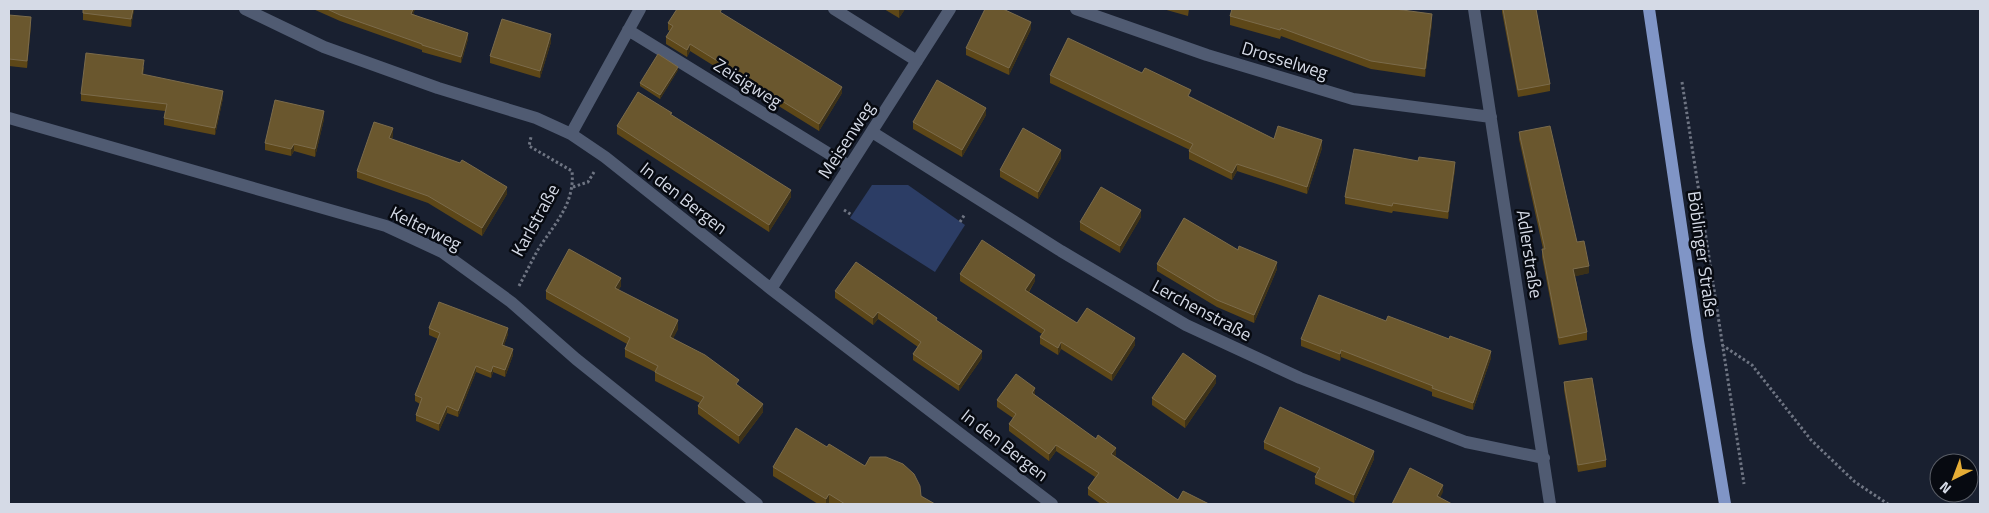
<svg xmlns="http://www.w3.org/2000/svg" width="1989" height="513" font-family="'Titillium Web',sans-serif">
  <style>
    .green { fill: #2c3d65 }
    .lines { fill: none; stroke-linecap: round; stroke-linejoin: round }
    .path { stroke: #6f7583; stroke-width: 3; stroke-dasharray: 2.5 2.5; stroke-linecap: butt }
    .minor { stroke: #505b72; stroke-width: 12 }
    .major { stroke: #8095c6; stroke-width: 12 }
    .wall { fill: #5d4718 }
    .shaded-wall { fill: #3c3118 }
    .building { fill: #6a572e; stroke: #7b6b4b }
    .labels { text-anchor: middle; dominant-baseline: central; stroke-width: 5; stroke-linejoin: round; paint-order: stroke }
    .street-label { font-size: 18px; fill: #d5dae6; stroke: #070a11 }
  </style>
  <rect width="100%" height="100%" fill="#192030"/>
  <path class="green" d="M872,185h36l57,40 -30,47 -85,-54z"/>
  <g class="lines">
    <path class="path" d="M1682,82l62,402
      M573,187l15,-5 6,-10
      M844,210l8,5
      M960,222l5,-8
      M519,286c7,-13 13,-26 20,-38 17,-26 36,-45 33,-77l-43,-25 2,-9
      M1722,345l30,20 59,75 44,42 33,22"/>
    <path class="minor" d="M245,9l79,38 114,41 98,30 35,16 34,23 166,132 281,215
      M834,9l83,52
      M1076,9l131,46 146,44 138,18
      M1474,9l76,495
      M628,30l221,136
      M9,118l377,108 56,26 69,50 65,57 181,145
      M872,132l189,119 125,74 114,53 166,64 78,16
      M571,134l69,-125
      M771,289l179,-280"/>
    <path class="major" d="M1649,9l49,332 27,163"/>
  </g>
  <path class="wall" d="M134,9l-3,18 -48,-7v-7z
    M313,9h102l-2,5 55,25 -7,24 -39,-11v-2l-82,-29z
    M884,9h21l-6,9z
    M1163,9h26l-1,7z
    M1502,9h34l14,75v7l-32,6 -16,-85z
    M722,14l120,79 -23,38 -129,-80 -3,6 -21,-13v-7l4,-6 -2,-1v-7z
    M9,15l22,10 -4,43 -18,-2z
    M1230,16l202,7 -7,54 -54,-8 -90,-33 -1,3 -50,-14z
    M1031,29l-22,46 -43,-20v-7z
    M551,42l-11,36 -50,-15v-7z
    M144,67l-1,8 80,23 -8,37 -51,-10v-7l1,-7 -84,-10v-7z
    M678,70l-18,29 -20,-13v-3z
    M1050,75l141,22 83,42 48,9 -15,46 -70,-23 -5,9 -43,-21v-8l1,-1 -140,-67z
    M986,115l-24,42 -49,-28v-7z
    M672,116l119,81 -22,35 -152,-98v-8z
    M324,119l-9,38 -21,-6 -3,5 -26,-6v-7z
    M1519,132l58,110 12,31 -14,3 12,56v8l-28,5 -17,-88v-8h1l-24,-110z
    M393,136l-1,3 115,55 -25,42 -54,-33 -71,-25v-7z
    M1061,158l-23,41 -38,-22v-7z
    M1455,169l-7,50 -55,-8 -1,2 -47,-9v-7z
    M1141,217l-21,36 -40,-23v-8z
    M1238,250l39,19 -23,54 -37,-16 -60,-36v-7z
    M960,274l75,7 -6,11 48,31 58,22 -23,36 -51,-32 -3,6 -18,-11v-7l2,-3 -82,-53z
    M621,286l-3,4 60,39 -5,9 66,48 24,26 -24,32 -41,-30v-8l2,-3 -45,-22v-9l-30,-15v-8l2,-5 -81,-45v-8z
    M835,291l102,30 45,37 -23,33 -46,-31v-6l5,-7 -40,-28 -5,6 -38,-27z
    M1386,321l105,37 -18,52 -41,-14v-4l-91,-35 -1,4 -39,-15v-7z
    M429,328l79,6 -4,11 9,10 -8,22 -12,-5 -2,6 -15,-6 -18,45 -11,-4 -8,18 -23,-10v-6l4,-11 -5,-3v-6l23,-56 -9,-4z
    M1564,382l42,78v7l-28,5 -14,-82z
    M1216,383l-31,45 -33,-23v-7z
    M1035,394v1l81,59 -1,2 63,44 31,4h-108l-13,-9v-7l7,-11 -39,-26 -7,10 -40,-30v-7l4,-6 -16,-11v-7z
    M1264,442l110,17 -20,44 -39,-19v-7l2,-3 -53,-25z
    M827,447l38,19 70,38h-104l-2,-1 -1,1h-10l-45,-28v-9z"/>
  <path class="shaded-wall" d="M133,9h1l-3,18v-8z
    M413,9h2l-4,11v-6z
    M899,9h6l-6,9z
    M1432,14v9l-7,54v-8z
    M31,17v8l-4,43v-7z
    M1031,22v7l-22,46v-7z
    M468,33v6l-7,24v-6z
    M551,34v8l-11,36v-7z
    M690,44v7l-3,6v-7z
    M678,67v3l-18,29v-4z
    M842,87v6l-23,38v-7z
    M223,91v7l-8,37v-7z
    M986,108v7l-24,42v-7z
    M324,111v8l-9,38v-8z
    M393,128v8l-4,9v-7z
    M1322,140v8l-15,46v-7z
    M294,144v7l-3,5v-7z
    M1061,150v8l-23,41v-7z
    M1455,162v7l-7,50v-7z
    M1237,164v7l-5,9v-7z
    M507,187v7l-25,42v-8z
    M791,190v7l-22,35v-7z
    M1141,210v7l-21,36v-7z
    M1277,262v7l-23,54v-8z
    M1589,266v7l-16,4v-8z
    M1035,275v6l-10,16v-7z
    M621,278v8l-6,11v-9z
    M878,312v7l-5,6v-7z
    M678,320v9l-8,16v-8z
    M508,328v6l-6,17v-6z
    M1135,338v7l-23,36v-7z
    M1061,342v7l-3,6v-7z
    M513,349v6l-8,22v-7z
    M1341,350v7l-1,4v-7z
    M982,351v7l-23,33v-6z
    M1491,351v7l-18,52v-7z
    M476,366v6l-18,45v-6z
    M493,366v6l-2,6v-6z
    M1216,376v7l-31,45v-8z
    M1035,388v6l-3,5v-6z
    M763,404v8l-24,32v-8z
    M447,406v7l-8,18v-7z
    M1056,445v6l-7,10v-7z
    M1116,448v6l-5,7v-7z
    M1374,451v8l-20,44v-8z
    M1443,485v7l-6,12v-8z
    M829,494v9l-1,1h-2v-5z"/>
  <path class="building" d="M83,9h50l-2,10 -48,-6z
    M327,9h86l-2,5 57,19 -7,24 -39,-12v-1l-82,-29z
    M677,9h45l-2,3 122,75 -23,37 -129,-80 -3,6 -21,-13 7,-11 -5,-3z
    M985,9h18l28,13 -22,46 -43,-20z
    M1232,9h163l37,5 -7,55 -54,-8 -90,-33 -1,2 -50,-14z
    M1503,9h33l14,75 -32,6z
    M9,15l22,2 -4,44 -18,-2z
    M502,19l49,15 -11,37 -50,-15z
    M1068,38l74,35 3,-5 46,22 -3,6 86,43 4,-13 44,14 -15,47 -70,-23 -5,9 -43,-22 4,-7 -143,-69z
    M86,53l58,7 -2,14 81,17 -8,37 -51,-10 3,-14 -86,-10z
    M658,54l20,13 -18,28 -20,-12z
    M937,80l49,28 -24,42 -49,-28z
    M638,92l34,21 -2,1 121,76 -22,35 -152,-99z
    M275,100l49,11 -9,38 -21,-5 -3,5 -26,-6z
    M374,122l19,6 -4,10 71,25 2,-3 45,27 -25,41 -54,-32 -71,-25z
    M1550,126l27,116 7,-1 5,25 -16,3 14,63 -28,6 -17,-89h3l-26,-117z
    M1023,128l38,22 -23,42 -38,-22z
    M1354,149l64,12 1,-4 36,5 -7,50 -55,-9 -1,3 -47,-9z
    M1101,187l40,23 -21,36 -40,-24z
    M1184,218l54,32 1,-4 38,16 -23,53 -37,-15 -60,-36z
    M982,240l53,35 -10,15 52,33 10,-15 48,30 -23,36 -51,-32 -3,6 -18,-11 5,-7 -85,-56z
    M569,249l52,29 -6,10 63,32 -8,17 35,18 34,25 -3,4 27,20 -24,32 -41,-30 6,-9 -49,-25 3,-6 -33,-17 5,-11 -84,-47z
    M856,262l81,56 -1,2 46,31 -23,34 -46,-31 8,-12 -43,-30 -5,6 -38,-27z
    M1319,295l67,26 2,-5 61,23 1,-3 41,15 -18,52 -41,-15 1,-2 -92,-36 -1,4 -39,-15z
    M439,302l69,26 -6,17 11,4 -8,21 -12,-4 -2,6 -15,-6 -18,45 -11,-5 -8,18 -23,-9 6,-17 -7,-3 25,-62 -11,-5z
    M1183,353l33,23 -31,44 -33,-22z
    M1016,374l19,14 -3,5 64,46 2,-4 18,13 -5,6 67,46 5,-9 26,13h-99l-22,-16 11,-15 -43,-28 -7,9 -40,-30 7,-10 -19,-14z
    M1592,378l14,82 -28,5 -14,-83z
    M1280,407l94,44 -20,44 -39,-18 5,-9 -56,-26z
    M796,428l31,19 2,-3 36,22 5,-9h16l17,7 11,10 6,12 1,10 14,8h-90l-16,-10 -3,5 -53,-32z
    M1410,468l33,17 -6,11 15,8h-60z"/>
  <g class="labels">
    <g class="street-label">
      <text transform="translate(1285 60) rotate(17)">Drosselweg</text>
      <text transform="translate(748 83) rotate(32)">Zeisigweg</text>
      <text transform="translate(846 140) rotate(-57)">Meisenweg</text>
      <text transform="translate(684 198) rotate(38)">In den Bergen</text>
      <text transform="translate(535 220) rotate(-61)">Karlstraße</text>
      <text transform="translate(426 228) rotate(26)">Kelterweg</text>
      <text transform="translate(1530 254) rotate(81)">Adlerstraße</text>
      <text transform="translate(1703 254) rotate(82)">Böblinger Straße</text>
      <text transform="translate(1202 310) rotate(28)">Lerchenstraße</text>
      <text transform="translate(1005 445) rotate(38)">In den Bergen</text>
    </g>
  </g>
  <rect width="1989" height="513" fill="none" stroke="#d5dae6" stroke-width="20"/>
  <g transform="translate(1954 478) rotate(222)"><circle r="24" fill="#070a11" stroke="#595d66"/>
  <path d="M0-4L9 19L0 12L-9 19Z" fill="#e6ad36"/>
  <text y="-8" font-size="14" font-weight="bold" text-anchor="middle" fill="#d5dae6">N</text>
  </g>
</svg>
